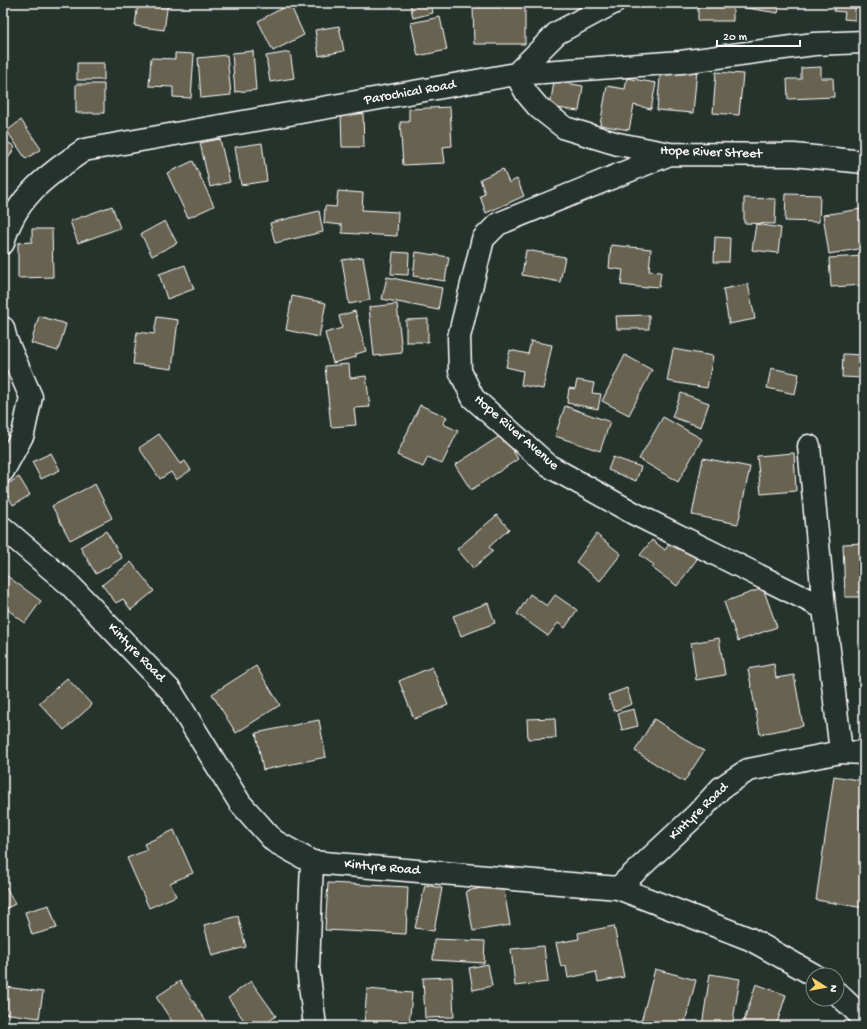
<svg xmlns="http://www.w3.org/2000/svg" width="867" height="1029" font-family="'Gochi Hand',sans-serif">
  <style>
    .building { fill: #686251; stroke: #fff }
    .lines { fill: none; stroke-linecap: round; stroke-linejoin: round }
    .minor-casing { stroke: #fff; stroke-width: 25 }
    .minor { stroke: #26332d; stroke-width: 22 }
    .labels { text-anchor: middle; dominant-baseline: central; stroke-width: 3; stroke-linejoin: round; paint-order: stroke }
    .street-label { font-size: 14px; fill: #fff; stroke: #26332d }
  </style>
  <rect width="100%" height="100%" fill="#26332d"/>
  <filter id="ink" filterUnits="userSpaceOnUse"><feTurbulence type="fractalNoise" baseFrequency=".025" numOctaves="2"/><feDisplacementMap in="SourceGraphic" scale="8" xChannelSelector="R" yChannelSelector="G"/><feConvolveMatrix kernelMatrix="1 2 1 2 8 2 1 2 1" color-interpolation-filters="sRGB"/></filter>
  <g filter="url(#ink)">
    <path class="building" d="M138,3h30l-4,27 -29,-4z
      M336,3h30v3l-29,1z
      M410,3h21l2,10 -20,5z
      M698,3h35v18h-35z
      M740,3h40l-2,10 -38,-6z
      M834,3h21v17l-11,-1 1,-7 -11,-1z
      M290,4l14,31 -31,16 -15,-30z
      M473,7h52v37h-51z
      M440,17l7,33 -29,6 -7,-33z
      M339,26l5,25 -25,5 -4,-26z
      M253,51l3,39 -21,2 -3,-39z
      M290,52l4,26 -24,4 -4,-26z
      M175,53l19,1 -3,44 -18,-1v-10l-24,-1 2,-28 24,1z
      M227,55l4,40 -30,3 -3,-40z
      M77,63h27v17h-27z
      M661,67l36,3 -4,43 -36,-3z
      M821,67v11h12l1,19 -46,2 -1,-20h14v-11z
      M716,72l27,2 -4,41 -26,-2z
      M627,78l29,5 -5,26 -17,-4 -5,25 -29,-5 7,-39 18,3z
      M554,81l29,5 -4,25 -29,-4z
      M76,84h28v29h-28z
      M450,107l2,39 -9,1 2,16 -42,2 -3,-43h9v-13z
      M363,113l1,34h-22l-1,-33z
      M21,120l20,29 -15,10 -19,-28z
      M3,139l12,8 -12,20z
      M220,139l10,43 -20,5 -10,-44z
      M262,143l5,38 -26,4 -6,-38z
      M193,161l21,45 -26,12 -21,-45z
      M503,169l6,14 8,-4 7,17 -38,17 -6,-17 5,-2 -5,-15z
      M338,191l25,2 -1,17 36,2 -1,24 -55,-3v-8l-18,-2 1,-17 11,1z
      M786,194l34,1 -1,27 -34,-1z
      M744,198l32,1 -1,25 -31,-1z
      M112,206l8,22 -42,15 -8,-22z
      M861,209l3,22v17l-35,6 -6,-39z
      M319,211l4,21 -48,11 -5,-20z
      M165,221l12,22 -25,13 -11,-22z
      M756,224l25,4 -3,25 -26,-3z
      M32,229h20l1,48 -35,1v-35l14,-1z
      M715,237l15,1 -1,24h-15z
      M611,245l40,4 -2,22 12,1 -2,15 -12,-1v2l-26,-3 2,-15 -14,-2z
      M526,250l39,7 -5,25 -38,-7z
      M393,252l16,1 -1,22 -17,-1z
      M416,252l33,5 -4,24 -32,-5z
      M864,256v29l-33,2 -2,-29z
      M363,257l7,43 -21,4 -7,-44z
      M185,265l9,24 -27,10 -8,-25z
      M387,277l55,11 -4,22 -56,-11z
      M748,284l7,35 -26,5 -6,-35z
      M292,296l34,7 -7,34 -33,-7z
      M397,304l5,49 -28,3 -5,-49z
      M355,311l11,40 -10,3v3l-23,6 -8,-30 17,-5 -3,-12z
      M649,315v14h-32l-1,-13z
      M39,316l27,8 -8,27 -27,-8z
      M157,317l21,3 -6,49 -39,-5 4,-32 17,2z
      M428,319v23h-22v-22z
      M531,341l21,4 -9,44 -22,-4 2,-14 -17,-4 4,-17 18,4z
      M673,349l40,7 -6,32 -40,-7z
      M843,354l21,1v23l-22,-1z
      M625,355l27,15 -23,45 -27,-14z
      M349,364l1,14 16,-2 4,31 -16,1 2,17 -25,2 -6,-61z
      M771,368l28,6 -4,20 -28,-6z
      M577,380l17,3 -2,10 9,1 -3,15 -31,-6 2,-15 6,1z
      M681,393l28,10 -8,24 -29,-10z
      M420,405l27,12 -4,7 15,7 -16,33 -14,-7 -5,10 -26,-12z
      M565,406l45,16 -10,29 -45,-15z
      M663,417l39,22 -24,43 -39,-23z
      M159,434l21,30 5,-3 6,9 -15,10 -5,-8 -11,7 -21,-31z
      M503,434l15,25 -47,31 -16,-25z
      M51,453l9,17 -19,9 -9,-17z
      M794,453l2,38 -35,3 -4,-38z
      M613,457l28,10 -5,14 -28,-11z
      M703,458l47,9 -12,57 -46,-9z
      M19,477l11,18 -17,10 -10,-18z
      M95,484l17,34 -42,22 -18,-34z
      M497,515l12,14 -20,18 4,4 -20,17 -16,-19z
      M106,531l16,27 -26,16 -16,-27z
      M596,534l25,20 -21,27 -24,-19z
      M652,540l13,10 7,-10 25,19 -20,27 -25,-18 2,-3 -14,-10z
      M864,543v54h-19l-2,-53z
      M131,562l23,29 -23,19 -8,-11 -7,4 -14,-18z
      M3,573l38,28 -16,22 -22,-17z
      M763,588l14,39 -39,14 -14,-39z
      M530,594l17,12 8,-11 22,15 -12,18 -7,-5 -10,13 -31,-22z
      M488,603l7,20 -34,13 -8,-20z
      M719,638l6,37 -29,5 -5,-37z
      M774,664l2,14 18,-3 9,51 -43,8 -12,-65z
      M256,666l24,39 -44,28 -24,-39z
      M432,667l16,38 -34,14 -15,-38z
      M864,670v28h-3z
      M67,678l25,27 -28,25 -25,-27z
      M627,688l5,16 -18,7 -6,-16z
      M634,709l4,17 -16,4 -4,-17z
      M555,718l1,20 -28,1 -1,-20z
      M654,719l50,32 -20,31 -49,-31z
      M319,720l7,37 -63,13 -7,-37z
      M834,776l30,5v127l-48,-8z
      M174,830l19,43 -23,10 6,13 -27,12 -22,-50 20,-8 -3,-6z
      M328,883l80,4 -2,47 -81,-4z
      M503,884l7,41 -37,6 -7,-40z
      M425,885l17,3 -8,43 -19,-3z
      M6,887l9,17 -12,6v-21z
      M49,905l8,23 -25,7 -7,-23z
      M238,916l8,31 -34,9 -8,-31z
      M614,926l10,51 -26,5 -2,-10 -28,6 -2,-12 -5,1 -5,-24 23,-4 -1,-6z
      M434,939l51,2 -1,22 -51,-3z
      M544,946l4,36 -33,4 -4,-37z
      M488,964l4,22 -19,4 -4,-22z
      M655,969l41,11 -12,46h-44z
      M710,974l30,5 -8,47h-30z
      M452,977l2,40 -29,1 -2,-40z
      M180,981l27,41 -6,4h-26l-19,-29z
      M251,981l25,35 -14,10h-14l-20,-28z
      M756,984l30,11 -10,31h-28l-5,-2z
      M6,987l37,5 -4,26 -36,-5z
      M367,989l45,4 -3,33h-45z"/>
    <g class="lines">
      <defs>
        <path id="minor" d="M613,3l-56,30 -41,41 11,20 11,13 27,21 53,16 52,10 124,1 70,7
          M670,154l-172,70 -15,15 -24,98 1,34 13,27 76,68 86,48 189,94
          M3,243c12,-46 44,-67 81,-93l432,-76 165,-12 133,-18 50,-2
          M3,328l3,12 25,57 -8,37 -20,37
          M809,446l15,162 17,144
          M3,528l66,56 102,107 69,112 34,38 38,21 306,26 79,-74 24,-26 27,-18 93,-18 23,1
          M312,862l-4,106 7,58
          M618,888l132,51 64,36
          M837,993l27,26"/>
      </defs>
      <use href="#minor" class="minor-casing"/>
      <use href="#minor" class="minor"/>
    </g>
  </g>
  <g class="labels">
    <g class="street-label">
      <text transform="translate(410 93) rotate(-10)">Parochical Road</text>
      <text transform="translate(711 153) rotate(2)">Hope River Street</text>
      <text transform="translate(516 433) rotate(41)">Hope River Avenue</text>
      <text transform="translate(136 653) rotate(46)">Kintyre Road</text>
      <text transform="translate(699 812) rotate(-44)">Kintyre Road</text>
      <text transform="translate(382 868) rotate(5)">Kintyre Road</text>
    </g>
  </g>
  <rect width="867" height="1029" fill="none" stroke="#26332d" stroke-width="16"/>
  <rect x="8" y="8" width="851" height="1013" fill="none" stroke="#fff" stroke-width="1.5" filter="url(#ink)"/>
  <g transform="translate(825 987) rotate(101)"><circle r="19" fill="#26332d" stroke="#7d8581"/>
  <path d="M0-3L7 15L0 10L-7 15Z" fill="#ffd166"/>
  <text y="-6" font-size="11" font-weight="bold" text-anchor="middle" fill="#ffffff">N</text>
  </g>
  <path d="M717 40v6h83v-6" fill="none" stroke="#ffffff" stroke-width="2"/>
  <text x="723" y="40" font-size="12" fill="#ffffff" stroke="#26332d" stroke-width="3" paint-order="stroke">20 m</text>
</svg>
